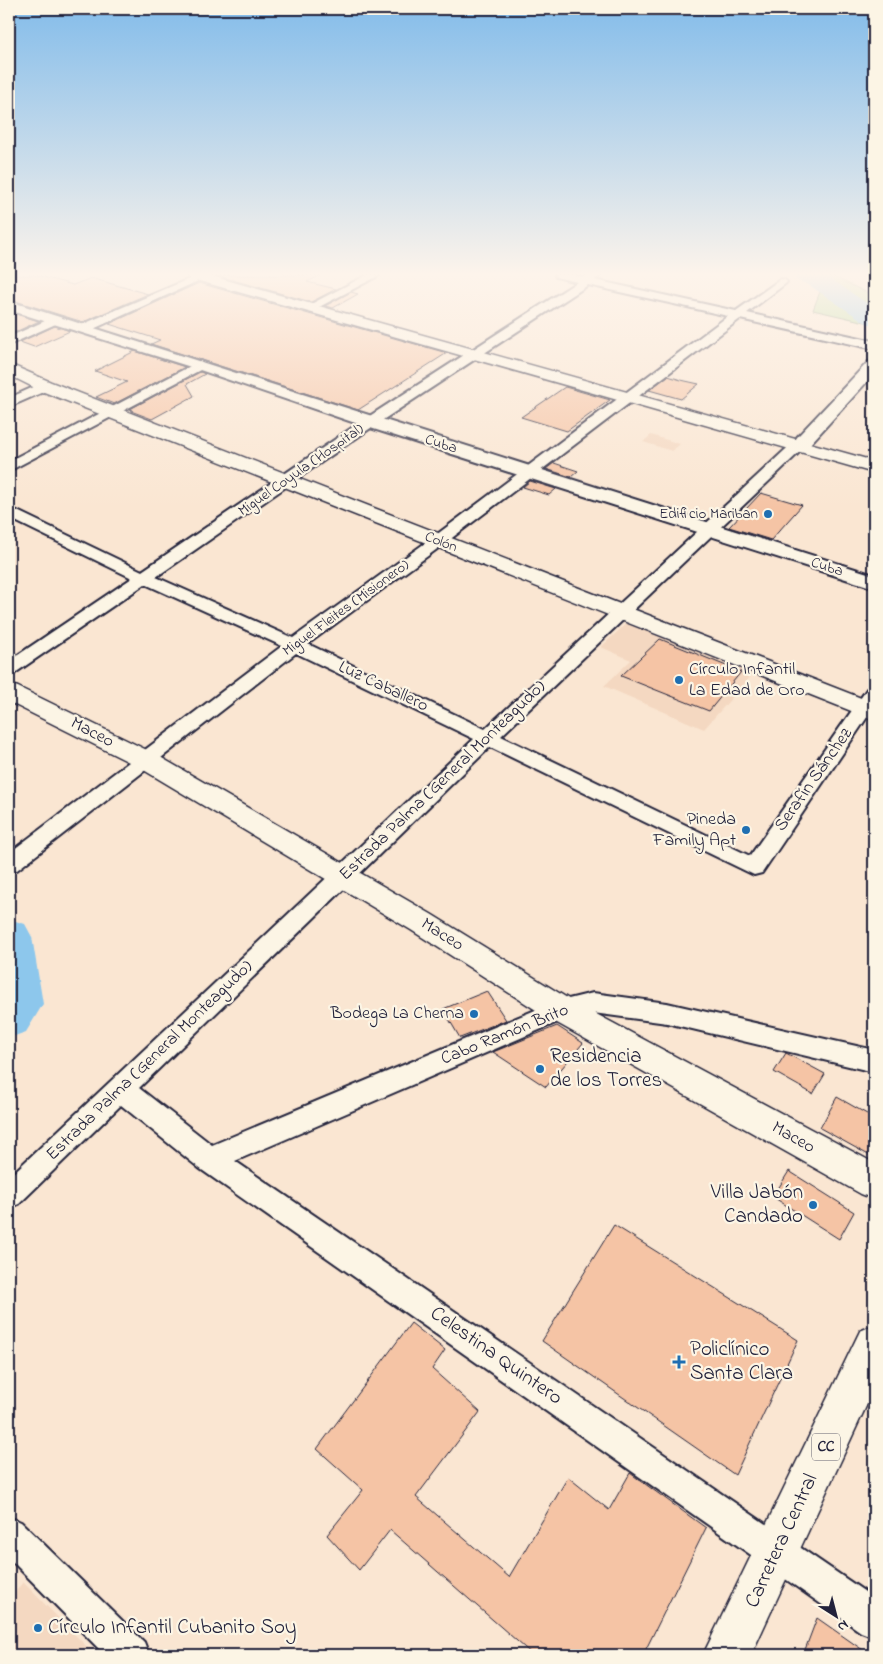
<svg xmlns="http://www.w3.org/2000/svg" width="883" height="1664" font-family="'Indie Flower',sans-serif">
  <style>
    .built { fill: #f4d8c1 }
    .green { fill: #adda99; stroke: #687e6a }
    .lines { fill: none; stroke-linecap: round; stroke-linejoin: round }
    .river { fill: #8dc7ec; fill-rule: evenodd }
    .building { fill: #f5c4a5; stroke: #22223b }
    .minor-casing { stroke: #22223b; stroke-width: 4 }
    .tertiary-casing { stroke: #22223b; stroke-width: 4 }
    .secondary-casing { stroke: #22223b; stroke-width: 3 }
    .primary-casing { stroke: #22223b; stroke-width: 3 }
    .minor { fill: #fcf5e5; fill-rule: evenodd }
    .tertiary { fill: #fcf5e5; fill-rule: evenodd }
    .secondary { fill: #fcf5e5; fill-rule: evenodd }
    .primary { fill: #fcf5e5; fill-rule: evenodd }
    .poi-dot { fill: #1f6fb2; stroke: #fcf5e5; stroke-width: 2 }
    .labels { text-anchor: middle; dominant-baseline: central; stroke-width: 4.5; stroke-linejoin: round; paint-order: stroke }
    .far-street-label { font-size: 15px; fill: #22223b; stroke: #fcf5e5 }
    .far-poi-label { font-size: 15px; fill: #22223b; stroke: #fcf5e5; text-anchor: end }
    .shield { fill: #fcf5e5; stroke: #63616e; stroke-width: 1 }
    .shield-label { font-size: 16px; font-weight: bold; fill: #22223b }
    .poi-label { font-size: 18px; fill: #22223b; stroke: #fcf5e5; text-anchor: end }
    .street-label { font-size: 18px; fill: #22223b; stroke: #fcf5e5 }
    .near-poi-label { font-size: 21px; fill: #22223b; stroke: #fcf5e5; text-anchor: start }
    .near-street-label { font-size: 21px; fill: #22223b; stroke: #fcf5e5 }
  </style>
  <rect width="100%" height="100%" fill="#fae6d2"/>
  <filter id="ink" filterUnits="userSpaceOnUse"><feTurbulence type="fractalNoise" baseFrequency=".02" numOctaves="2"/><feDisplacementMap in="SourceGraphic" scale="10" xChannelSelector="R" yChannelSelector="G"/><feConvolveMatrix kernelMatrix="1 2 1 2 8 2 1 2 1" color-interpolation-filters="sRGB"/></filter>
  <g filter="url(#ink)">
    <path class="built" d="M651,435l29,9 -8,7 -29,-9z
      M627,623l126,51 -49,55 -100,-43 27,-26 -30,-13z
      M23,1582l72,73h-86v-55z"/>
    <path class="green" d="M791,275h39l44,21v28l-61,-14 8,-21 -21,-12z"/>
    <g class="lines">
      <path class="river" d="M793,275h32l49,33v17l-8,-2 -57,-38 -13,-5z
        M9,919l16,5 7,13 11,67 -17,28 -17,6z"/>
    </g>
    <path class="building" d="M9,275h27l37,10 18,-7 57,16 -65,28 -74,-23z
      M215,275h106l-14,7 29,7 -25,13z
      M199,283l248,70 -89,57 -207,-66 9,-4 -51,-16z
      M351,292l7,2 -25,14 -8,-2z
      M9,312l30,9 -30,14z
      M55,326l15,5 -36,16 -14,-5z
      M135,351l50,16 -71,37 -18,-7 31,-15 -32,-11z
      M200,372l5,2 -18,10 7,12 -42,23 -21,-8 2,-1 -3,-1z
      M668,376l13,4 18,4 -18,15 -32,-9z
      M565,387l45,13 -43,31 -46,-14z
      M554,463l24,8 -7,6 -25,-8z
      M530,481l26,8 -7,6 -26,-8z
      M761,493l41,12 -31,35 -42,-13z
      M660,639l37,15 44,18 -32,39 -88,-35z
      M487,991l19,29 -46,18 -17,-29z
      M557,1026l26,17 -37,44 -53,-35z
      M786,1053l39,21 -12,20 -39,-22z
      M837,1097l37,21v40l-54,-30z
      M789,1171l65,41 -15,27 -66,-42z
      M614,1225l184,115 -63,135 -193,-134z
      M411,1323l34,27 -13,19 48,43 -64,85 93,80 59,-100 41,33 21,-37 76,55 -63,127h-110l-143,-125 -31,40 -32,-35 36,-45 -46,-41z
      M817,1618l53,37h-67z"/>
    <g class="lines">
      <defs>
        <path id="minor" d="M198,275h13l-122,56h-8l-2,-3 2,-3z
          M367,275h13l-59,31h-8l-2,-2z
          M555,275h18l11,2 4,-2h12l-5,5 141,31 45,-32 4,1 2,2 -2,2 -38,29 127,28v8l-134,-30 -296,225 -136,100 177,85 314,-292 5,-1 7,4 -2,3 -308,293 249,120 117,-167 7,-2v20l-112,166 -8,2 -264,-128 -351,341 73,57 340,-142 41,-10 74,10 207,47v22l-207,-49 -74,-10 -28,6 -330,142 639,437v39l-13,-5 -662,-464 -78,-63 -102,99 -10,4v-31l465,-438 -178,-86 -279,217 -8,2v-19l273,-207 -137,-62 -130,89 -6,2v-14l123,-83 -123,-60v-11l133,64 223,-152 212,-137 -21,-5zM588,285l140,31 -296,222 -139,100 -137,-61 219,-152z
          M56,316l6,4 -2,2 -51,23v-8z
          M200,361l6,4 -2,3 -195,103v-10z
          M45,382l5,1 1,3 -1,3 -41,18v-9z
          M9,1517l12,5 123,120 5,13h-44l-96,-97z"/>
        <path id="tertiary" d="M9,301l865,274v13l-510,-162 -170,-58 -185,-58z
          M874,360v14l-64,70 -6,1 -6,-1 -3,-4 3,-4 70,-74z"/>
        <path id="secondary" d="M187,275h21l666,186v12l-685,-195z
          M9,364l42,18 823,321v17l-835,-330 -30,-15z
          M9,684l9,3 137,67 276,160 141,87 302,162v36l-13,-5 -311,-175 -139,-89 -274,-164 -128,-64z"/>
        <path id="primary" d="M874,1325v64l-123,266h-48l157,-324z"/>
      </defs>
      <use href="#minor" class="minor-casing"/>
      <use href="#tertiary" class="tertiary-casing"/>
      <use href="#secondary" class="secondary-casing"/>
      <use href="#primary" class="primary-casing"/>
      <use href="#minor" class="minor"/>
      <use href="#tertiary" class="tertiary"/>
      <use href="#secondary" class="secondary"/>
      <use href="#primary" class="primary"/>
    </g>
  </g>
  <linearGradient id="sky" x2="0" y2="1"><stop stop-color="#83bcea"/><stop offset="0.54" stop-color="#fdf4eb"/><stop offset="1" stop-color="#fdf4eb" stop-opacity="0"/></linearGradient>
  <rect width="883" height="508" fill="url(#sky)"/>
  <g class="poi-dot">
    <circle cx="768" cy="514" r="5"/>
    <circle cx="679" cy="680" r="5"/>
    <circle cx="746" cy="830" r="5"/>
    <circle cx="474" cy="1014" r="5"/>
    <circle cx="540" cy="1069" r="5"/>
    <circle cx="813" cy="1205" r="5"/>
    <path d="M676.5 1354.5h5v5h5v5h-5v5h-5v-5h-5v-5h5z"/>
    <circle cx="38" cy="1628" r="5"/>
  </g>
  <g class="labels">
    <g class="far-street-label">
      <text transform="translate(441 444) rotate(18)">Cuba</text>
      <text transform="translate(301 470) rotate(-35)">Miguel Coyula (Hospital)</text>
      <text transform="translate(441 542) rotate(21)">Colón</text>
      <text transform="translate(827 567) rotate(18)">Cuba</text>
      <text transform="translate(346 608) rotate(-36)">Miguel Fleites (Misionero)</text>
    </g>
    <g class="far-poi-label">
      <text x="758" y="514">Edificio Mariban</text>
    </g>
    <rect class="shield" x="812" y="1433.5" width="28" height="27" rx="4"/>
    <g class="shield-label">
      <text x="826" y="1447">CC</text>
    </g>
    <g class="poi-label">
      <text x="689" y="670" text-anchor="start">Círculo Infantil<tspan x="689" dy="21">La Edad de Oro</tspan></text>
      <text x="736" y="820">Pineda<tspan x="736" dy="21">Family Apt</tspan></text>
      <text x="464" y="1014">Bodega La Cherna</text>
    </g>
    <g class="street-label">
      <text transform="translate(383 687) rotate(25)">Luz Caballero</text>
      <text transform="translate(92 733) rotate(27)">Maceo</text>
      <text transform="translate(814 780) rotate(-55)">Serafín Sánchez</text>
      <text transform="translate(443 781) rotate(-44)">Estrada Palma (General Monteagudo)</text>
      <text transform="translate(442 935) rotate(32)">Maceo</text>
      <text transform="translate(505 1035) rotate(-22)">Cabo Ramón Brito</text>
      <text transform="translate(150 1061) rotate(-44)">Estrada Palma (General Monteagudo)</text>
      <text transform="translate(793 1138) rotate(29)">Maceo</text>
    </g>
    <g class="near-poi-label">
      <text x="550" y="1057">Residencia<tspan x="550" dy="24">de los Torres</tspan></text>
      <text x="803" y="1193" text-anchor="end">Villa Jabón<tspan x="803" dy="24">Candado</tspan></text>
      <text x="690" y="1350">Policlínico<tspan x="690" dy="24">Santa Clara</tspan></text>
      <text x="48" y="1628">Círculo Infantil Cubanito Soy</text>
    </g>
    <g class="near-street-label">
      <text transform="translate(496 1356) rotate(35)">Celestina Quintero</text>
      <text transform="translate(782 1541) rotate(-65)">Carretera Central</text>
    </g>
  </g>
  <rect width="883" height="1664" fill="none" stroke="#fcf5e5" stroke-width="30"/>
  <rect x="15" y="15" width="853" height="1634" fill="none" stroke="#22223b" stroke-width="2" filter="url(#ink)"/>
  <g transform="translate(836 1616) rotate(144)" stroke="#fcf5e5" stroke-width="4" paint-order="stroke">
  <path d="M0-4L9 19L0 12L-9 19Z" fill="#22223b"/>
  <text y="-8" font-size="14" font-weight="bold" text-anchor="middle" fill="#22223b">N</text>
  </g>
</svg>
